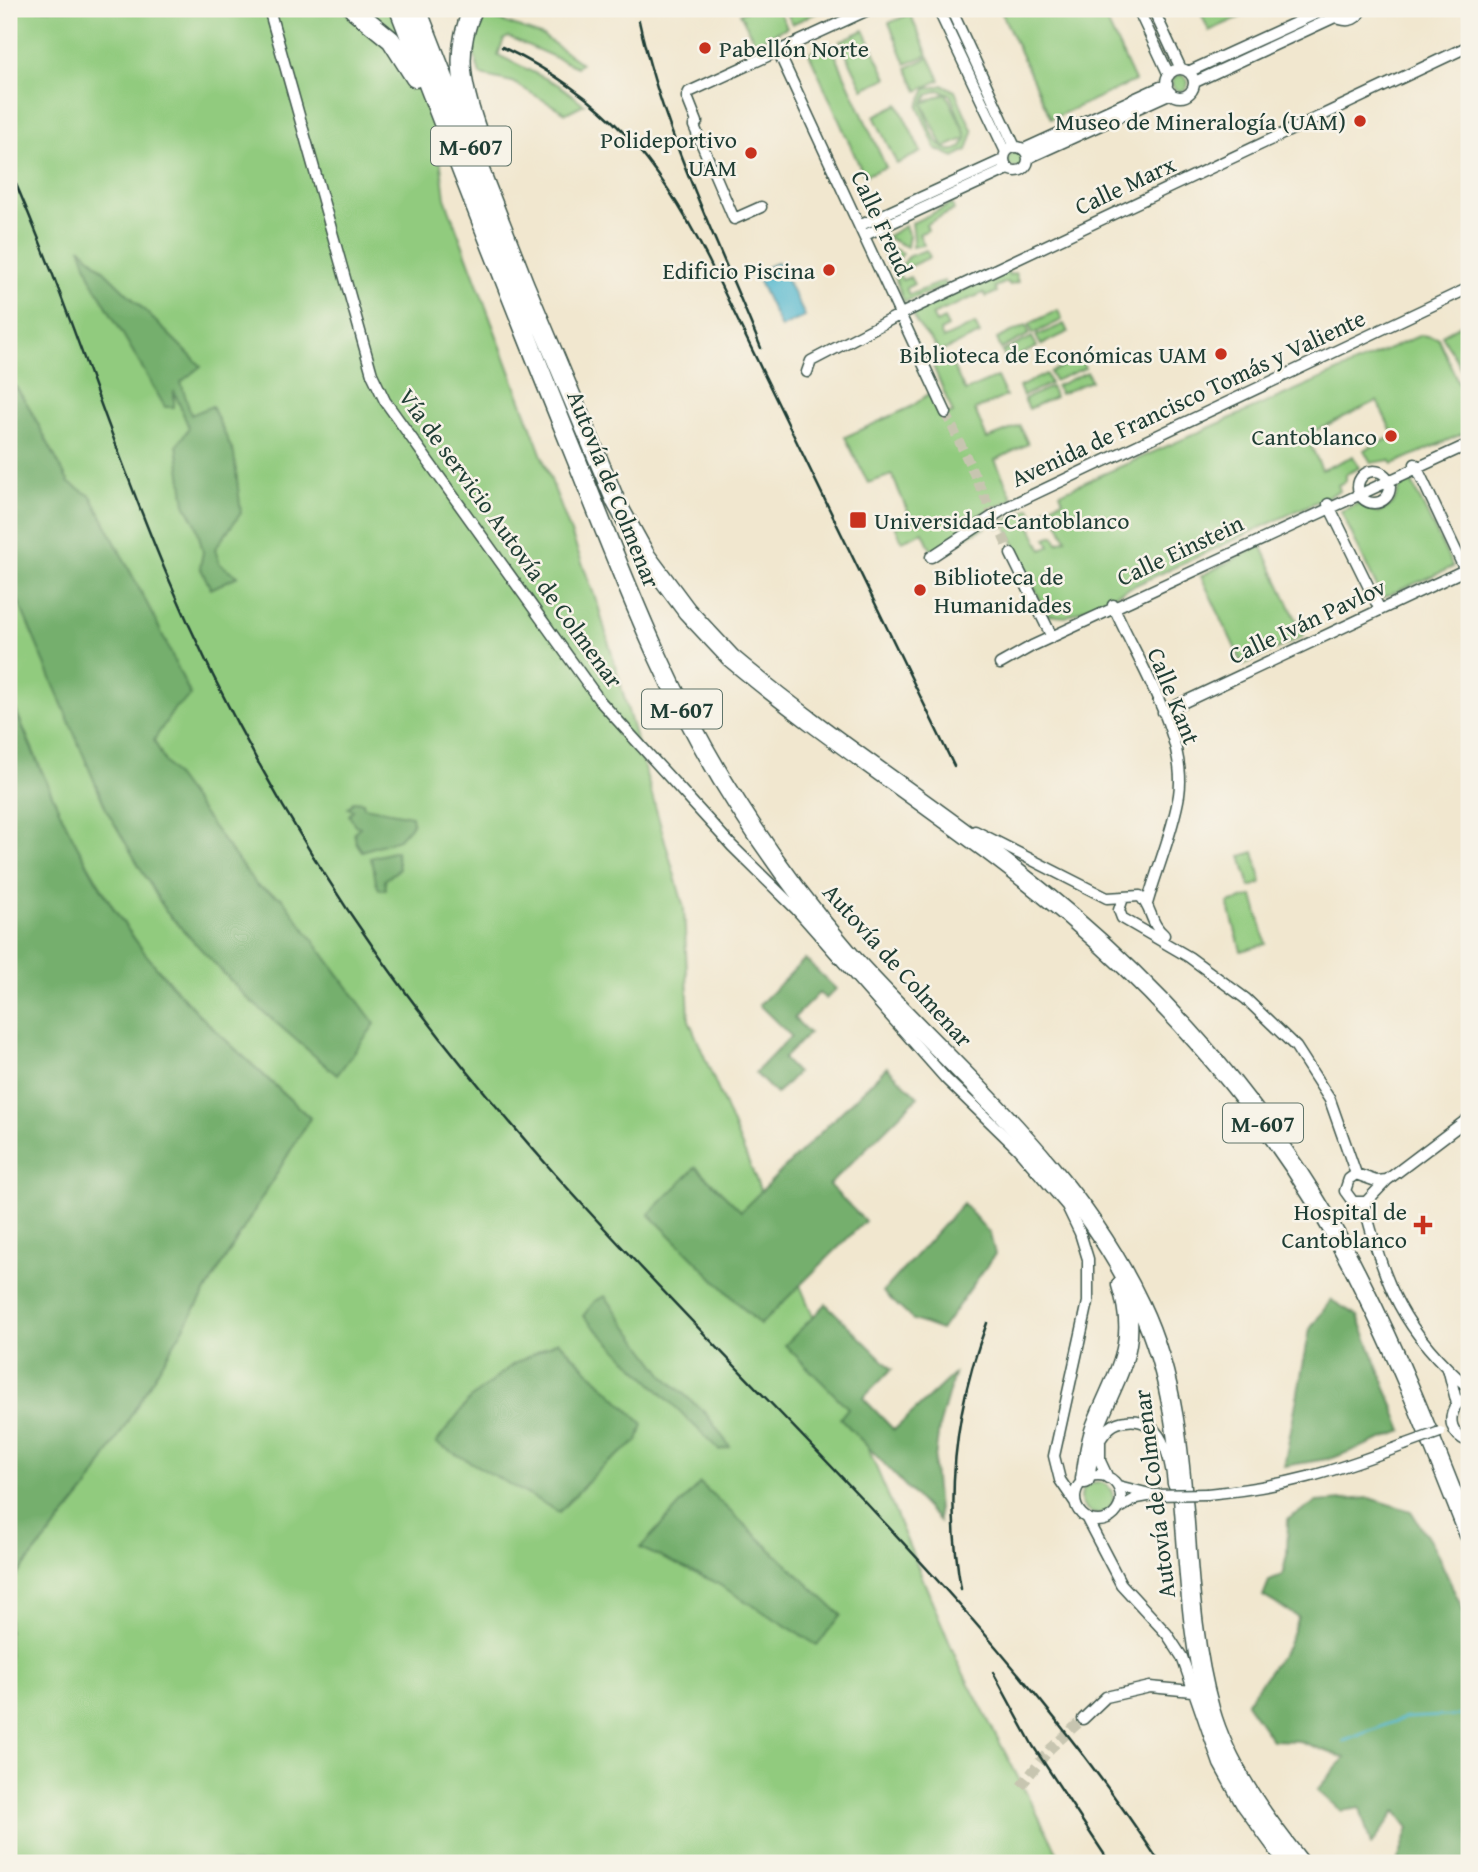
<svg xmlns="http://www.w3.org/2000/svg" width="1478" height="1872" font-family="'Gentium Book Plus',serif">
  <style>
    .green { fill: #91cb7e; stroke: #588459; stroke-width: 2; fill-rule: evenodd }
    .forest { fill: #74af6d; stroke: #4a7650; stroke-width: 2 }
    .water { fill: #50b6ce; stroke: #387a81; stroke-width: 2 }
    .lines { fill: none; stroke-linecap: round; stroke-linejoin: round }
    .stream { stroke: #50b6ce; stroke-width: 2.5 }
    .street-tunnel { stroke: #c7c5b0; stroke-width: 10; stroke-dasharray: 10 5; stroke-linecap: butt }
    .street-casing { stroke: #3e564b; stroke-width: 13 }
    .highway-casing { stroke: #3e564b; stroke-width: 21 }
    .street { stroke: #fff; stroke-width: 10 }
    .highway { stroke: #fff; stroke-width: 18 }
    .rail { stroke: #1f3d34; stroke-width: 2.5 }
    .street-bridge-casing { stroke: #3e564b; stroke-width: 13; stroke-linecap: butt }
    .street-bridge { stroke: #fff; stroke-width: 10 }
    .poi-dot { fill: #c8321e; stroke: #f7f3e8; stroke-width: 2.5 }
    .labels { text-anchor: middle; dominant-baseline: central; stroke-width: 5; stroke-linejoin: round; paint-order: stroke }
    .shield { fill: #f7f3e8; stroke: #60746a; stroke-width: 2 }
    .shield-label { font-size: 23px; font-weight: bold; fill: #1f3d34 }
    .poi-label { font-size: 24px; fill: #1f3d34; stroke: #f7f3e8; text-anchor: end }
    .street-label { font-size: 24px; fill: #1f3d34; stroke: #f7f3e8 }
  </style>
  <rect width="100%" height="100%" fill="#f7f3e8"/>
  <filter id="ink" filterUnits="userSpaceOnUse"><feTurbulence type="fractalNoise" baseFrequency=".0143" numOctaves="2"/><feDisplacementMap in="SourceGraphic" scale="14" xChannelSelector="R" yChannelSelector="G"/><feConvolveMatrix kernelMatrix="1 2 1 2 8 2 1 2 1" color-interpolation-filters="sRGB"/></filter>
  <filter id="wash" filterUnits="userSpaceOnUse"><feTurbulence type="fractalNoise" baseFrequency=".00686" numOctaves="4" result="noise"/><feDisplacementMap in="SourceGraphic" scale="28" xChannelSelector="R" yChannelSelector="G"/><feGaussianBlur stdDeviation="1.57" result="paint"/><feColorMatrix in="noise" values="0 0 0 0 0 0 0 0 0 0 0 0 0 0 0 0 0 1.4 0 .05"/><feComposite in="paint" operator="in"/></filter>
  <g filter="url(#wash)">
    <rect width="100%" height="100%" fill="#f1e7cf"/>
    <path class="green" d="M9,9h413l23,189 153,407 86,303 5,112 269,643 105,200h-1054v-278l77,-95 224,-372 -112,-104 -52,-59 -29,-41 -52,-89 -56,-131z
      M497,9h20l-19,11 45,16 38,27 -4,4 -68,-30 -5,2 -6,16 61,30 25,19 -18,9 -54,-31 -32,-7 -8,-29 12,-30z
      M750,9h28l9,18 -32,16 -15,-30z
      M785,9h40l-33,15z
      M1000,9h101l34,72 -84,38z
      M1199,9h59l-49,22z
      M910,14l18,41 -22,9 -17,-41z
      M864,30l23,48 -24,11 -23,-48z
      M830,43l56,124 -22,9 -55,-123z
      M929,57l11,23 -22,11 -11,-23z
      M1172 83a8 8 0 1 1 16 0a8 8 0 1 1-16 0Z
      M943,85l12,6 18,41 -6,18 -13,7 -18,-8 -18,-42 8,-18zM939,90l11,4 17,43 -21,-44 -23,10 6,-9zM923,105l21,43 22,-10 -4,9c-24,15 -34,-24 -39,-42z
      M898,104l23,48 -24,12 -23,-48z
      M1008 160a8 8 0 1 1 16 0a8 8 0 1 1-16 0Z
      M952,204l2,6 -28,14 2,6 -9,4 5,11 -12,2 2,-9 -2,-15z
      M905,226l4,9 -2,12 -21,-10z
      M884,245l19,8 -10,15h-3l-8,-19z
      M926,250l4,7 -32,15 4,8 8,-3 4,7 -8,4 3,7 35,-14 2,5 -42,16 -10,-27 15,-19z
      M1007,270l2,5 6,-2 3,9 -8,3 -3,-3 -12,5 2,5 -11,5 -3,-4 -51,22 4,8 8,-4 4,8 -8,4 3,8 32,-15 5,10 -40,18c-9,-13 -19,-21 -26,-34l1,-6z
      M1058,310l4,10 -29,14 -4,-10z
      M1064,324l4,8 -27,13 -5,-9z
      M1462,324h7v59l-27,-48z
      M1026,325l4,9 -29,15 -4,-10z
      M1421,335l17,3 31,68v25l-76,33 -3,-4 -19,3 -7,-13 30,-14 -17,-35 -71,34 16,35 31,-14 6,12 -13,6v7l-8,4 2,6 -274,126 -19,-2 -43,-94 26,-13 6,13 -6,4 12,25 8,-4 -4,-8 8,-3 4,8 8,-4 -12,-26 -7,3 -3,-7 19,-9 -3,-7z
      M1032,337l5,10 -30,14 -5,-9z
      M949,358l16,33 32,-14 9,19 -31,14 12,29 33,-13 8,18 -33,16 18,39 -34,16 6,13 -53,24 -9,-20 -21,9 -7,-15 16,-7 -19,-44 -24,8 -23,-46 66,-30 19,-14 12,23 11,-3 -20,-47z
      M1080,359l5,9 -31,13 -4,-9z
      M1087,372l4,9 -31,13 -4,-8z
      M1046,374l4,10 -27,12 -4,-9z
      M1051,387l4,10 -26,12 -5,-10z
      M1410,479l43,88 -71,31 -41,-87 18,-8 18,10c17,-6 19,-13 24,-30z
      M1261,545l43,91 -61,29 -42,-89z
      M1254,852l8,31 -12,4 -9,-31z
      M1253,896l13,48 -25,7 -13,-48z
      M1469,1405v28c-12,-7 -12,-21 0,-28z
      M1081 1498a16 16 0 1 1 32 0a16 16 0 1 1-32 0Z"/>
    <path class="forest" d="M80,247l121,119 -20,16 10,33 21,-9 22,48 7,59 -26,36 5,15 18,12 -27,13 -11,-22 3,-15 -7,-28 -11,-20 -8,-59 12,-17 -15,-37v16h-9l-73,-126z
      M9,377l19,28 41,78 22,13 64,123 36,77 -16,12 -21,32 11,22 92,124 25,12 93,126 -38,51 -91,-78 -80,-85 -59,-101 -98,-232z
      M9,695c37,90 76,180 136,258 47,62 109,112 165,165l-224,372 -77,95z
      M354,801l9,1 1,5 48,9 1,7 -14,16 -37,12 -6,-9 -2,-10 6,-5 -5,-2 -6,-10 4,-5 -5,-2z
      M396,851l3,18 -14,11 1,9 -6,1c-8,-9 -3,-22 -10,-32z
      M805,959l31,30 -10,10 -7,-6 -25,25 15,15 -26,26 14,14 -21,21 -21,-21 36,-37 -32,-31z
      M887,1067l31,30 -89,88 36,36 -105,104 -111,-111 47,-47 45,44z
      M963,1203l27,31 5,20 -54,76 -28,-10 -30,-28z
      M605,1296l61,82 40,36 24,33 -11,3 -136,-134 12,-15z
      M1331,1300l27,16 45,115 -70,27 -49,8 26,-137z
      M826,1304l66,65 -29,29 31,32 60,-56 -15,53 -5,40 5,54 -99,-103 8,-10 -63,-63z
      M558,1341l85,83 -5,17 -37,27 -42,44 -123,-69 34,-44 42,-34z
      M700,1483l141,132 -24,30 -104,-64 -73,-33z
      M1370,1498l41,13 24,38 34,74v240h-69l-2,-3 11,-32 -13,-17 -25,34 -11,-37 -19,3 -24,-21 28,-32 -46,-17 -27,-1 -26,-37 41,-56 11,-30 -35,-21 6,-15 13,-5 5,-21 1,-36 28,-17z"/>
    <path class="water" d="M778,262l27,54 -24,12 -26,-55z"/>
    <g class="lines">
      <path class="stream" d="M1344,1741l60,-23 65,-3"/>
    </g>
  </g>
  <g filter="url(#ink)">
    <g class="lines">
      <path class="street-tunnel" d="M946,413l65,141
        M1021,1786l29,-37 33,-30"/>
      <defs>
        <path id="street" d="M269,9l103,365 13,27 215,300 132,145 64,63 150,170 72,70 49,57 13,27 8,26v43l-34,154 6,24 15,22
          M938,9l68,143
          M951,9l64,138
          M1138,9l31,66
          M1153,9l28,60
          M1334,9l6,10c10,3 18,0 21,-10
          M778,51l168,362
          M1166 83a14 14 0 1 1 28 0a14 14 0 1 1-28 0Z
          M1188,72l138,-63
          M1195,82l142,-66
          M1004 159a12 12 0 1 1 24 0a12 12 0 1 1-24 0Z
          M1024,149l143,-65
          M1028,158l143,-65
          M761,207l-27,12 -40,-93 3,-4 -10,-25 2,-5 181,-83
          M861,225l142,-65
          M865,235l143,-66
          M807,372l4,-11 90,-47 568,-268
          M1415,464l50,106
          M1358 487a16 16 0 1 1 32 0a16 16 0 1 1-32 0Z
          M1328,504l52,106
          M1011,554l41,83
          M931,557l76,-50 462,-219
          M1113,605c23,54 75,131 66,190 -6,37 -22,73 -32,109
          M1000,664l32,-18 437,-202
          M1163,712l306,-144
          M975,831l132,67 33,-2c12,11 10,28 24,39
          M1123,898l-4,12 3,8 67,39 57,42 50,48 34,53 26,74
          M1387,1180l-11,1 -20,-7 -7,5 -4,12 8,11h13l21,-22 82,-62
          M1364,1203c19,80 40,130 105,185
          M1449,1372l8,32
          M1469,1396l-12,8c-11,16 -5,31 12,38
          M1075 1498a23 23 0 1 1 46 0a23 23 0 1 1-46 0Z
          M1108,1478l-8,-17v-21c6,-10 13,-18 26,-19 35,-5 45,37 47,63
          M1118,1486l32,8
          M1207,1494c78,-7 125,-22 197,-49
          M1118,1509l19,-11 16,-3
          M1087,1519l34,65 46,50 15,23 37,107 22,40 43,59
          M1083,1719l23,-22 44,-10 42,4"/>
        <path id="highway" d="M353,9l38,31 24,38
          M399,9c58,151 117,302 178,452 47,118 91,236 161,344 33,52 72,105 113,152 101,112 224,209 289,348 60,126 33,272 70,404 16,57 54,109 90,154
          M417,9l107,274 92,219 30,54 41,55 44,47c108,91 230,165 338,257 118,101 222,226 291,366 42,82 75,168 109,254
          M473,9c-23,50 -7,88 9,137
          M1085,1479c3,-20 5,-40 13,-59 21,-51 42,-77 23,-135"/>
      </defs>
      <use href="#street" class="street-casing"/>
      <use href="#highway" class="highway-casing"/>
      <use href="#street" class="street"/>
      <use href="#highway" class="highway"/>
      <path class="rail" d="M639,21c25,115 79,220 122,327
        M502,47c104,49 157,114 207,214l245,505
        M9,168c59,133 101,273 158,407 57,134 129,263 213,382 231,326 560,571 780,906
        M961,1589c-16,-92 -7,-179 26,-266
        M993,1672l40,74 77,117"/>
      <defs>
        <path id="street-bridge" d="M1404,1445l36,-13
          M1153,1495l54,-1"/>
      </defs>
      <use href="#street-bridge" class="street-bridge-casing"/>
      <use href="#street-bridge" class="street-bridge"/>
    </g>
  </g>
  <g class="poi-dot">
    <circle cx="705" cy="48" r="7"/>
    <circle cx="1360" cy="121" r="7"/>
    <circle cx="751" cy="153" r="7"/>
    <circle cx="829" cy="270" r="7"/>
    <circle cx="1221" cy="354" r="7"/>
    <circle cx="1391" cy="436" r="7"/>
    <rect x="849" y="511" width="18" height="18" rx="3.5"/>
    <circle cx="920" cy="590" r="7"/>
    <path d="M1419.5 1214.5h7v7h7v7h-7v7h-7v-7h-7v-7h7z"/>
  </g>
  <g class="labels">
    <g class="shield">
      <rect x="431" y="126.5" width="80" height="39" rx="5"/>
      <rect x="642" y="689.5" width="80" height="39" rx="5"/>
      <rect x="1223" y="1103.5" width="80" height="39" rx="5"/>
    </g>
    <g class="shield-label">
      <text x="471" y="146">M-607</text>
      <text x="682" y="709">M-607</text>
      <text x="1263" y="1123">M-607</text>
    </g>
    <g class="poi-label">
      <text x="719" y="48" text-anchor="start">Pabellón Norte</text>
      <text x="1346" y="121">Museo de Mineralogía (UAM)</text>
      <text x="737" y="139">Polideportivo<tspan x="737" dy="28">UAM</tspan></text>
      <text x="815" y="270">Edificio Piscina</text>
      <text x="1207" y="354">Biblioteca de Económicas UAM</text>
      <text x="1377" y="436">Cantoblanco</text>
      <text x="874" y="520" text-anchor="start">Universidad-Cantoblanco</text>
      <text x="934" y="576" text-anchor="start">Biblioteca de<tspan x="934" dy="28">Humanidades</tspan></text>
      <text x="1407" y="1211">Hospital de<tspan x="1407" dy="28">Cantoblanco</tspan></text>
    </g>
    <g class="street-label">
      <text transform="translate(1125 185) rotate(-25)">Calle Marx</text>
      <text transform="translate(882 223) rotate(65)">Calle Freud</text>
      <text transform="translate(1188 398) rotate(-25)">Avenida de Francisco Tomás y Valiente</text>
      <text transform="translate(614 489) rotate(68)">Autovía de Colmenar</text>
      <text transform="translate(511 538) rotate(54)">Vía de servicio Autovía de Colmenar</text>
      <text transform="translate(1180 550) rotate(-25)">Calle Einstein</text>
      <text transform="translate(1307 621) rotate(-25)">Calle Iván Pavlov</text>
      <text transform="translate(1174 696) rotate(68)">Calle Kant</text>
      <text transform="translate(898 965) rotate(48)">Autovía de Colmenar</text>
      <text transform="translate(1154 1494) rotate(-97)">Autovía de Colmenar</text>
    </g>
  </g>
  <rect width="1478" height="1872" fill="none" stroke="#f7f3e8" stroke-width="35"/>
</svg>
